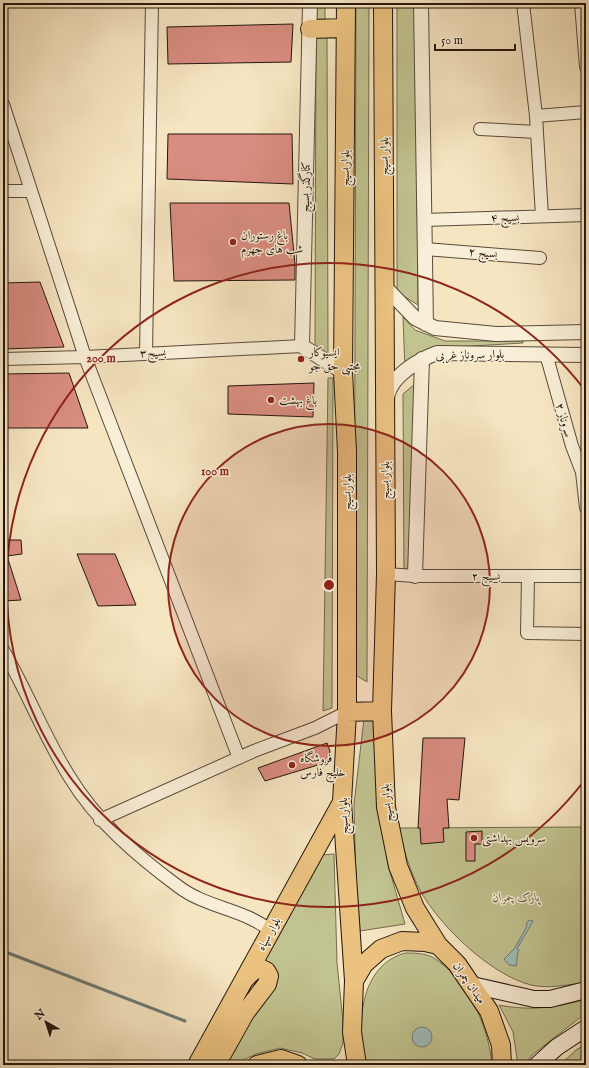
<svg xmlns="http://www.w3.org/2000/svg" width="589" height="1068" font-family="'IM FELL English',Amiri,serif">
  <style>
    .green { fill: #c1c390; stroke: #726c4e }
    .water { fill: #9fbdba; stroke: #6d7a75 }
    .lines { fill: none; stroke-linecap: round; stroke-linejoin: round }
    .stream { stroke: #6d7a75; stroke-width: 3 }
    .building { fill: #da8d81; stroke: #23160d }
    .minor-casing { stroke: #584a3a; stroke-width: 14 }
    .tertiary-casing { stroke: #584a3a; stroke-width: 16 }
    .secondary-casing { stroke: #23160d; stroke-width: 18 }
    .primary-casing { stroke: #23160d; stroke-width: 20 }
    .minor { stroke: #f9eed7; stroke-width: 12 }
    .tertiary { stroke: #f9eed7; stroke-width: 14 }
    .secondary { stroke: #f9eed7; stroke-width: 16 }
    .primary { stroke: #ebc280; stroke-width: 18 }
    .ring { fill: none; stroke: #8f2418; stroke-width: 2 }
    .poi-dot { fill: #8f2418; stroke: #f9eed7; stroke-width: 1.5 }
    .labels { text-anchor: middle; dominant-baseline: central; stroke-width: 3; stroke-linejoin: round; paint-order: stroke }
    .street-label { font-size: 12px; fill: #23160d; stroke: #f9eed7 }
    .poi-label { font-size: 12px; fill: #23160d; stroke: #f9eed7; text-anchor: start }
    .park-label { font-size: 12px; font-style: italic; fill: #5a533b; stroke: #f9eed7 }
    .centre { fill: #8f2418; stroke: #f9eed7; stroke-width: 2 }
    .ring-label { font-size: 12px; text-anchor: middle; font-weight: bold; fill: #8f2418; stroke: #f9eed7; stroke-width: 3; stroke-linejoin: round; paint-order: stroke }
  </style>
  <rect width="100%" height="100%" fill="#f6e5c1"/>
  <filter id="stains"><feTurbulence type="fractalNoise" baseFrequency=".005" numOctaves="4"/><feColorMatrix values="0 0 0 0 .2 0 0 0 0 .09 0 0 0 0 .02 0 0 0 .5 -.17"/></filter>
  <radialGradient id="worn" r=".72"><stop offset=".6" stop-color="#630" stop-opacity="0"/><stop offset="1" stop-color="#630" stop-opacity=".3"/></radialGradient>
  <path class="green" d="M315,3h10v20h-11z
    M356,3h13l-2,679 -13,-8z
    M397,3h23l-3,158 1,144 -21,-13z
    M327,35l1,322 -13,-11 1,-310z
    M403,317l12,13 30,11h78v2l-68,4 -50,25z
    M423,377l-5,170 -14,28 -1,-181z
    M328,378h5l-1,330 -9,3z
    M364,718h10l4,84 10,63 17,59 -45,7 -4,-49 -2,-77z
    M586,827v155c-17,3 -38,7 -55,3 -40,-10 -90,-58 -110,-93 -11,-20 -17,-42 -23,-64z
    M334,854l3,109 6,58v22l-4,11 -5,5h-19l-13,-6 -22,-5 -24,6 -24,11h-26l48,-84 66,-126z
    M405,953c9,0 19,0 27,4 35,20 57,70 60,108h-126c-10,-39 -7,-99 39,-112z
    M586,999v14l-54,42 -8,10h-6l-5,-33 -14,-27c30,6 58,3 87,-6z
    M586,1044v21h-26l16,-15z"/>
  <path class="water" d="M529,920l4,1 -16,28 2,1c-3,6 -1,10 -3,16l-7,-1 -5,-6 11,-11 12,-22 -1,-1z
    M412 1037a10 10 0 1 1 20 0a10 10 0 1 1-20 0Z"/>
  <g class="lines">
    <path class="stream" d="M3,951l182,70"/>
  </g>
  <path class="building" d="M293,24l-2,38 -123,2 -1,-37z
    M168,134h124l1,50 -126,-5z
    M170,203h119l6,61v16l-121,1z
    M40,282l24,65 -61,2v-66z
    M69,373l19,55h-85v-54z
    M314,383l-1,34 -85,-3v-28z
    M3,540h18l1,14 -15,2 14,44 -18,1z
    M77,554h38l21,51 -38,1z
    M423,738h42l-6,62 -12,-1 2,29h-6l1,14 -23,2 -1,-16h-2z
    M327,743l3,8 -2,11 -63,19 -7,-13z
    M482,831v13h-7v17h-9v-29z"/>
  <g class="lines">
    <defs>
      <path id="minor" d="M523,3l13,113 6,100
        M581,3l5,64
        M3,104l82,253 154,401
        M536,116l50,-4
        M480,129l57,3
        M3,191h27
        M424,220l162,-5
        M425,249l115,9
        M146,353l6,-350
        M546,354l26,92 10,26 4,36
        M3,359l82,-2 217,-11
        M386,574l29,2h171
        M528,576l-1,57 59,1
        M3,650c24,41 41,86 66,126 27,45 68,80 110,111 28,21 65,22 92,44
        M100,820l154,-69 61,-23 32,-16"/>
      <path id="tertiary" d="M310,3l-8,343 41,26
        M421,3l5,321
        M384,286l31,32 20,10 61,6 90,-2
        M387,397c4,-21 31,-37 50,-44l149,2
        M415,576l7,-217"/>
      <path id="secondary" d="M472,985l62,14h16l36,-9
        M537,1065l20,-18 29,-19"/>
      <path id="primary" d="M346,3l-3,369 4,80v260l-5,90 12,179
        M383,3l3,571 -4,137 4,96 12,59 17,42 23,37
        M310,29l35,-1
        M347,712l35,-1
        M197,1065l145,-263
        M216,1065l29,-52 22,-29 2,-8 -3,-5c-10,-6 -15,2 -22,9
        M257,1065l24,-6 17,6
        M357,1065l-5,-33 2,-51 10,-17 17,-15 21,-8 23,1 13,3 19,19 32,47 12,34 1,20"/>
    </defs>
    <use href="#minor" class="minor-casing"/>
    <use href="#tertiary" class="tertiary-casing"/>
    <use href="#secondary" class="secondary-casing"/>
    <use href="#primary" class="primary-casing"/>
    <use href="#minor" class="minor"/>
    <use href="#tertiary" class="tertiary"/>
    <use href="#secondary" class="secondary"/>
    <use href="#primary" class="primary"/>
  </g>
  <circle cx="329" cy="585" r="161" fill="#8f2418" fill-opacity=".12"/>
  <g class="ring">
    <circle cx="329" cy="585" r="161"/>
    <path d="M584 781A322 322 0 1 1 584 389"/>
  </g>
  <g class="poi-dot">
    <circle cx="233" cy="242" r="4"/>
    <circle cx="301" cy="359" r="4"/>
    <circle cx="271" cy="400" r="4"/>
    <circle cx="292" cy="765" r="4"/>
    <circle cx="474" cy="838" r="4"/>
  </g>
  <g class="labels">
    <g class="street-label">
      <text transform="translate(384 156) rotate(-90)">بلوار بسیج</text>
      <text transform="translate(345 168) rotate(-90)">بلواربسیج</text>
      <text transform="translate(306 187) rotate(-89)">کنارگذر بسیج</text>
      <text transform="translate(505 218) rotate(-2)">بسیج ۴</text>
      <text transform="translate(483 253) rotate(5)">بسیج ۲</text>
      <text transform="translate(153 353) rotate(-3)">بسیج۳</text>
      <text transform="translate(470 355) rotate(-1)">بلوار سروناز غربی</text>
      <text transform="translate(564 420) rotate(74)">سروناز ۲</text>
      <text transform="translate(385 480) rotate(-90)">بلوار بسیج</text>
      <text transform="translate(347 492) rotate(-90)">بلواربسیج</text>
      <text x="486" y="576">بسیج ۲</text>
      <text transform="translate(387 803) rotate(-96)">بلوار بسیج</text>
      <text transform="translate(344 816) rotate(-92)">بلواربسیج</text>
      <text transform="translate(269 934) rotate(-61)">بلوار سپاه</text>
      <text transform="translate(469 983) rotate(55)">میدان چمران</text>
    </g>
    <g class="poi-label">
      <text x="241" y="235">باغ رستوران<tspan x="241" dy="14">شب های جهرم</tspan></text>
      <text x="309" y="352">ایسیوکار<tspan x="309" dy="14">مجتبی حق جو</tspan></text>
      <text x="279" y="400">باغ بهشت</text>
      <text x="300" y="758">فروشگاه<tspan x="300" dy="14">خلیج فارس</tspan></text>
      <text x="482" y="838">سرویس بهداشتی</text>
    </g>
    <g class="park-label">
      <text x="516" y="897">پارک چمران</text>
    </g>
  </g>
  <circle cx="329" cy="585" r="6" class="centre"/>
  <g class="ring-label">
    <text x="101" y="362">200 m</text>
    <text x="215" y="475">100 m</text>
  </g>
  <rect width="589" height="1068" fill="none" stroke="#f6e5c1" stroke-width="16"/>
  <rect x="4" y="4" width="581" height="1060" fill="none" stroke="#23160d" stroke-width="2"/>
  <rect x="8" y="8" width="573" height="1052" fill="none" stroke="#23160d"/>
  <g transform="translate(46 1022) rotate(321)" stroke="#f9eed7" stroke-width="3" paint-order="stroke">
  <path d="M0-3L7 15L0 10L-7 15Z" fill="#23160d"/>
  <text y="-6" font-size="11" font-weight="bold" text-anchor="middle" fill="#23160d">N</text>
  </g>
  <path d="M435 44v6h80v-6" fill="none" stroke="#23160d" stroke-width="2"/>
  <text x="441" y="44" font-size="12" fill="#23160d" stroke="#f9eed7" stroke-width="3" paint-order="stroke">50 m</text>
  <rect width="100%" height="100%" filter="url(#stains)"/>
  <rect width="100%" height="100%" fill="url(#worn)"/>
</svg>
